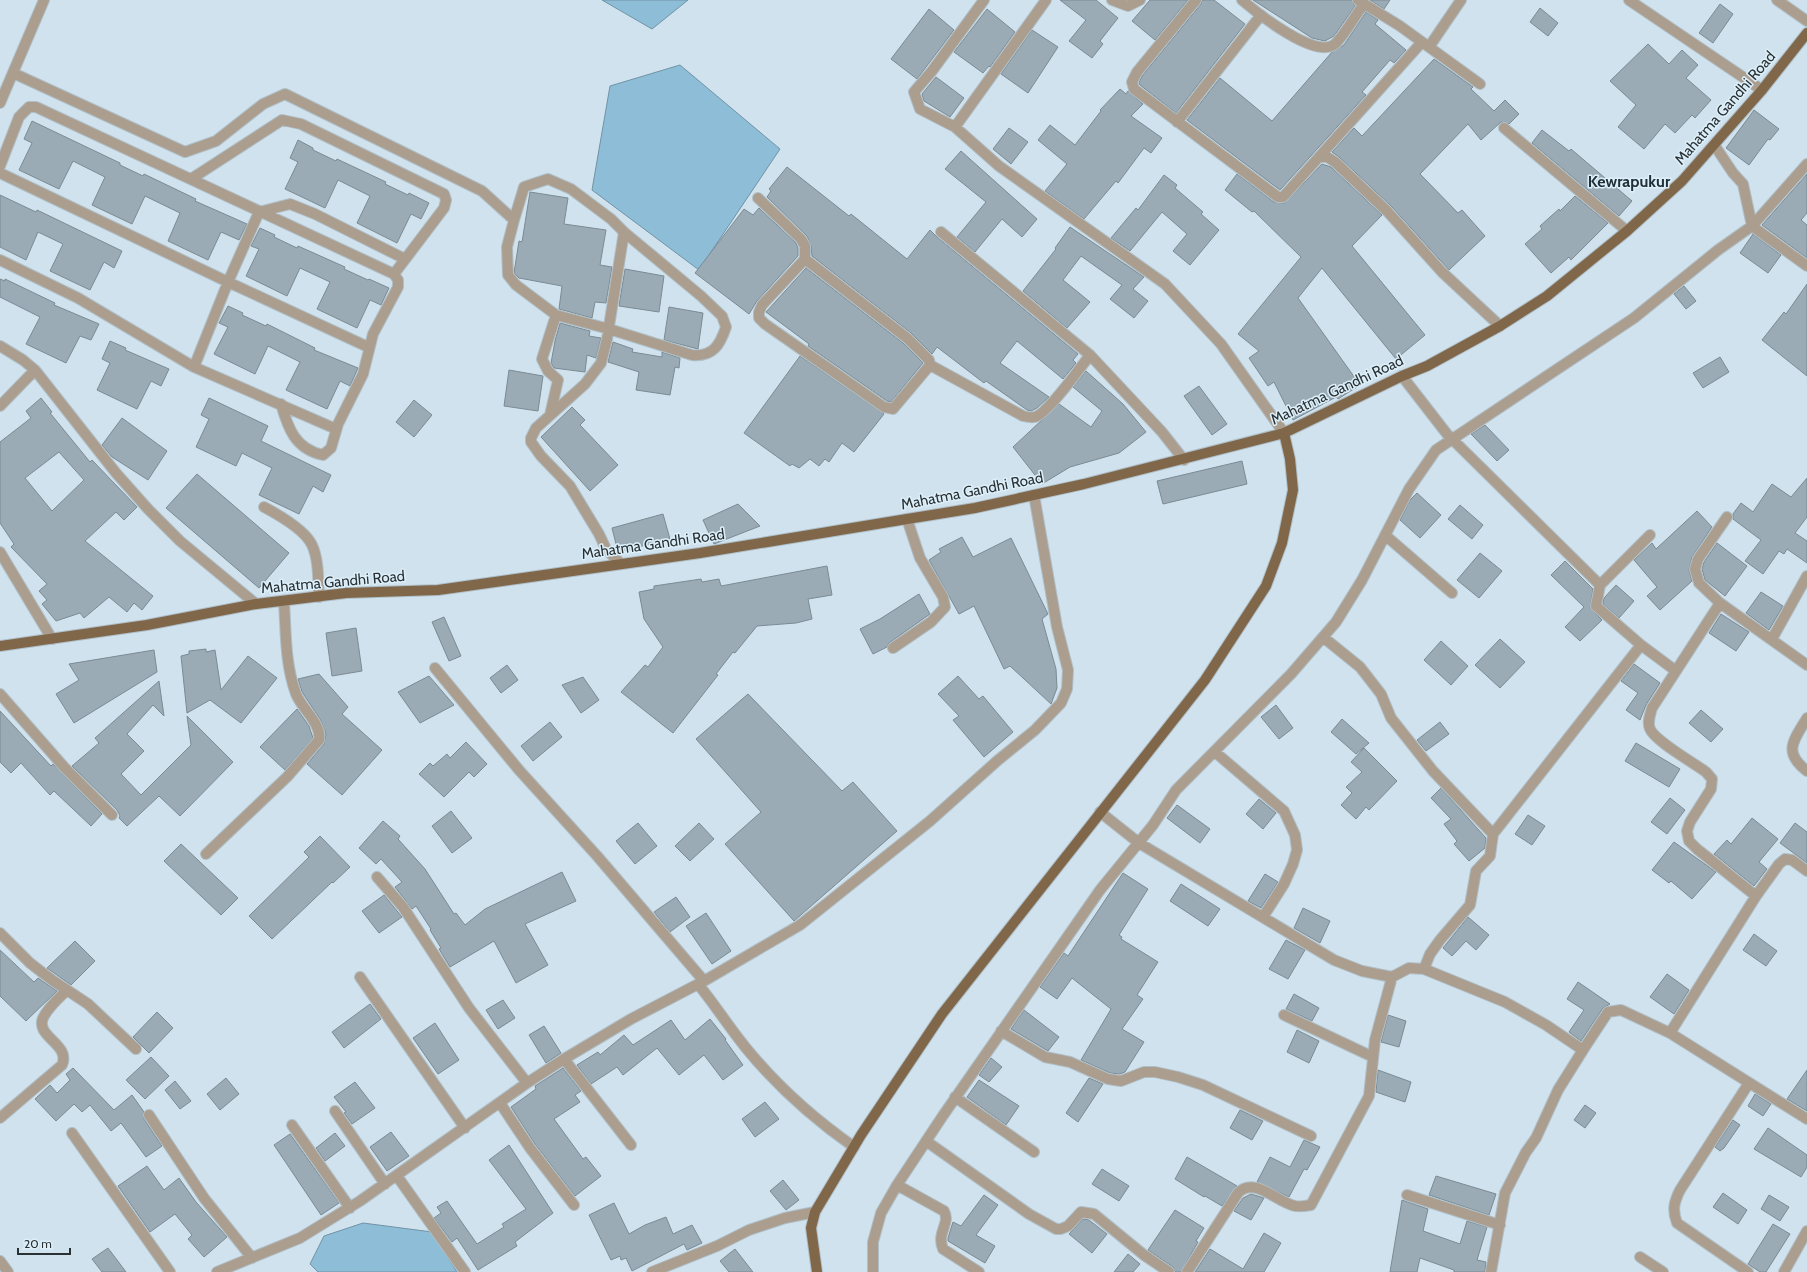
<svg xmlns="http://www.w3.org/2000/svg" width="1807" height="1272" font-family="Cabin,sans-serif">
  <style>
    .water { fill: #8ebdd7; stroke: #7093a6 }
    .building { fill: #9aabb6; stroke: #7a8b94; fill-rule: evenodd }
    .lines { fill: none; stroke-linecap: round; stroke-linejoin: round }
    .minor-casing { stroke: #afbfc8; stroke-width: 12 }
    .major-casing { stroke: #afbfc8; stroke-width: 12 }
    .minor { stroke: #ac9e8e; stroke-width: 10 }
    .major { stroke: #80674a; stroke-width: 10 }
    .labels { text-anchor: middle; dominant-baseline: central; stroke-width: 3; stroke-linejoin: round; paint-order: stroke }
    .street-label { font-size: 15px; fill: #2a3135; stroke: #ddf0fa }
    .neighbourhood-label { font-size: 16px; font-weight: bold; fill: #223039; stroke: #ddf0fa }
  </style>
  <rect width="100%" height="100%" fill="#d0e2ed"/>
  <path class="water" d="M602,0h86l-36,29z
    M680,65l100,84 -81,121 -107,-80 18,-104z
    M363,1223l69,9 25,40h-139l-8,-8 14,-28z"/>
  <path class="building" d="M1060,0h36l22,18 -18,23 3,3 -11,14 -23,-17 17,-21z
    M1150,0h38l-33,40 -23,-19z
    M1202,0h12l31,24 -69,89 -36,-28 -1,-2 3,-7 59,-72z
    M1253,0h99l3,6 -21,30 -9,5 -13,-3z
    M1370,0h20l-6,9z
    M1720,4l13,10 -20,29 -14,-10z
    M1540,8l18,15 -10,13 -18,-14z
    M929,9l25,21 -37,49 -26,-20z
    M987,9l28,23 -25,35 -1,-1 -6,7 -29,-21z
    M1366,12l12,8 -3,4 31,26 -12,13 -4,-3 -28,32 4,3 -86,95 -93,-70 33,-42 52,43 60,-69 12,-7z
    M1032,30l26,17 -30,46 -27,-19z
    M1648,44l21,20 13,-14 16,15 -12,13 25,22 -16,18 -3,-3 -17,18 -10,-9 -21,25 -26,-22 18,-22 -26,-24z
    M1434,59l39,28 -2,2 23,22 11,-11 14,14 -10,10 -8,-2 -20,18 -13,-16 -48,50 38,39 4,-3 23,26 -36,34 -57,-63 -53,-50 -7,-5 22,-24 8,8z
    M936,77l28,21 -14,19 -26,-16 -2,-7z
    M1120,89l6,5 2,-3 15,13 -12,12 31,22 -11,15 -7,-5 -26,35 -2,-2 -32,38 -39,-28 22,-27 -29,-24 12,-15 25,20 26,-34 -1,-1z
    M1754,110l25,19 -9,11 -2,-1 -19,26 -23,-17z
    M32,121l88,42v2l23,11 1,-2 52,25 -1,2 52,23 -8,16 -18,-8 -13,28 -40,-19 12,-28 -35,-17 -13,28 -40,-19 13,-28 -32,-16 -14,28 -40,-19 13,-27 -8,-4z
    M1009,128l19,14 -17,22 -18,-15z
    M1542,130l27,21 2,-2 61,52 -13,15 -87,-73z
    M298,140l15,8v2l23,11 1,-2 49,23 -1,2 23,11 1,-2 20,10 -8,16 -10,-5 -14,29 -40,-20 13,-27 -32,-16 -13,28 -40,-19 13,-27 -8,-4z
    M961,151l76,68 -15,18 -20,-18 -27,33 -18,-15 29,-35 -41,-33z
    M1322,164l9,3 51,48 -30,31 73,89 -29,24 -74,-91 -24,30 62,87 -22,14 -2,-2 -43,23 -19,-38 -6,4 -19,-28 10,-7 -21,-17 63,-77 -47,-46 -2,1 -27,-22 12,-16 37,28 11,1z
    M787,167l62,49 2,-2 56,45 23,-29 7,7 141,117 -5,6 3,3 -13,16 -46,-38 -17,22 49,34 -12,11 -6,3 -4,-1 -41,-29 -2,2 -47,-36 -5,7 -21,-21 -99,-77 -1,-10 -4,-10 -40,-39 4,-6 -2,-2z
    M1807,174v39l-6,7 6,5v33l-45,-33z
    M1164,175l13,10 -2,3 28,24 -2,2 18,16 -29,35 -17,-14 14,-17 -25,-22 -32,39 -19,-13 25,-30 2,2z
    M530,192l38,6 -4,26 42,6 -6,35 12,2 -6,36 -11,-1 -3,16 -33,-9 3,-23 -43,-8 -5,-5 5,-32 3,1z
    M0,195l36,17 1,-2 85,41 -8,17 -10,-6 -14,28 -40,-19 13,-27 -25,-12 -12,28 -26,-13z
    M1575,196l33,27 -37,37 -2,-3 -18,16 -26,-29 17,-15 -2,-3 19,-17 1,2z
    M759,208l37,35 2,5v8l-41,45 -8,13 -54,-41 49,-64 9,6z
    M1070,227l74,50 -11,12 15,12 -14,17 -24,-19 12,-14 -41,-29 -18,24 27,22 -23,26 -44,-37 33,-42 -1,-1z
    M260,228l15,7 -1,2 23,11 1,-2 47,21 -1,2 24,11 1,-1 20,9 -8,17 -11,-5 -13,28 -40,-19 13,-27 -30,-14 -13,28 -41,-20 13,-27 -8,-3z
    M1753,234l28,21 -13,18 -28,-20z
    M806,268l97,75 20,20 -32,39 -4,-1 -79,-55 1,-2 -43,-32z
    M625,269l39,7 -5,36 -40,-6z
    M0,279l5,2v-2l50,24 -1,2 45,19 -8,16 -11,-4 -14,27 -40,-19 14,-27 -40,-20z
    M1807,284v92l-45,-36 22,-28 2,2z
    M1684,286l12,15 -10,8 -12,-15z
    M228,306l15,7 -1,2 24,11 1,-2 48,24 -1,2 44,18 -8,18 -10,-5 -13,28 -41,-19 14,-28 -32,-16 -13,28 -41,-20 14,-27 -9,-4z
    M669,307l34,6 -5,36 -34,-9z
    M560,323l30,8 -1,5 12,2 -5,20 -9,-3 -2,17 -31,-4 -3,-5 4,-22z
    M110,341l16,7 -1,2 44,19 -8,17 -10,-5 -14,28 -40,-19 13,-27 -8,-4z
    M613,342l20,7 -1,3 30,5v-5l18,6 -1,10 -4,-1 -5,28 -34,-5 3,-18 -31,-10z
    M800,356l84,58 -30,38 -12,-9 -13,19 -4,-3 -6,7 -9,-7 -11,9 -7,-4 -2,2 -46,-33z
    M1720,357l9,15 -26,16 -10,-15z
    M509,370l34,6 -5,35 -34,-5z
    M1086,371l37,33 23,28 -27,21 -49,14 -28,17 -29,-37 46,-43 32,23 11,-16 -29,-24z
    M1199,386l28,38 -15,11 -28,-39z
    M41,398l11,14 -2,1 40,49 2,-2 45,47 -13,13 -8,-8 -31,29 68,55 -11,14 -8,-7 -7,9 -18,-15 -25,21 -4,-5 -24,8 -14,-17 5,-4 -8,-9 8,-7 -36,-37 3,-3 -14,-21v-81l31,-24 -5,-7zM59,452l25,28 -32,31 -27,-33z
    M209,398l59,28 -7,15 70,34 -8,17 -10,-6 -14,28 -40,-19 13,-27 -30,-15 -6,13 -40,-19 13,-28 -8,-4z
    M414,400l18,15 -18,22 -18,-15z
    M572,407l13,13 -5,5 38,40 -28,26 -49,-54z
    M122,418l45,33 -19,29 -36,-23 -10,-12z
    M1485,425l24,25 -12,11 -26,-27z
    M1242,461l5,23 -84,20 -6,-23z
    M197,474l92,79 -30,35 -93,-80z
    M1807,478v39l-12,16 12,8v22l-20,-14 -3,5 -5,-3 -16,23 -18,-13 16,-21 -28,-21v-5l8,-11 12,9 19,-28 19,13z
    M1417,493l24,22 -21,23 -20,-18 10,-20z
    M738,504l22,22 -46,18 -11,-24z
    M1460,505l23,20 -11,14 -24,-20z
    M1697,511l15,16 -20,30 -3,13 3,11 -32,29 -13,-14 10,-9 -23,-27 18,-17 4,6z
    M663,514l7,25 -52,13 -6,-24z
    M962,537l11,20 38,-19 37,76 -6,5 14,50 1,19 -6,16 -41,-38 -6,3 -30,-63 -15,8 -30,-54 12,-8 -2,-3z
    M1717,543l30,23 -22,30 -20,-16 -3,-11 2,-7z
    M1480,553l22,18 -23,27 -22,-18z
    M1565,561l28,28 -3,19 12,12 -22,21 -15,-14 19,-20 -33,-32z
    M827,566l5,29 -24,4 4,20 -16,4 -39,3 -22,27 -2,-1 -17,22 2,1 -45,58 -52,-41 24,-27 3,2 15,-20 -19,-28 -5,-27 15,-3v-3l47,-7 1,3 17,-3 2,7z
    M1616,585l18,16 -15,17 -16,-14 1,-6z
    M1761,592l22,14 -14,24 -23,-17z
    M919,594l11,20 -41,29 -2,4 -14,7 -13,-25 20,-10z
    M1721,614l28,18 -13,19 -27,-18z
    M444,617l17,39 -12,5 -17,-39z
    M356,628l6,43 -30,5 -6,-43z
    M1500,639l25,23 -25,26 -25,-23z
    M1441,641l27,25 -17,19 -27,-25z
    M206,649v3l9,-2 6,40 27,-34 29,22 -36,45 -31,-23 -23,13 -6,-57 8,-2v-3z
    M154,650l3,22 -83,51 -18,-29 23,-14 -10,-16z
    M1634,664l26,19 -14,22 -6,15 -14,-10 12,-17 -17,-12z
    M507,665l11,15 -17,13 -11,-15z
    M319,674l29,33 -6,7 40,36 -40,45 -35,-31 17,-20 2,-10 -6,-15 -18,-27 -4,-13z
    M429,676l25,29 -34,18 -22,-31z
    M958,676l21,23 4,-3 30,36 -29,25 -31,-37 6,-4 -21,-22z
    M583,677l16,23 -18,13 -19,-28z
    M159,681l5,35 -11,-11 -26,29 17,17 -23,23 20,21 50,-50 -4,-29 46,46 -53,54 -21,-20 -32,30 -8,-8 1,-2 -3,-6 -45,-44 27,-23 -4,-5z
    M748,694l94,97 11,-9 44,49 -103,90 -69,-77 36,-32 -65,-73z
    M1276,705l17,23 -14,11 -18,-22z
    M297,709l12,17 4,12 -28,32 -25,-23z
    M1701,710l22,19 -12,13 -22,-19z
    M0,711l51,55 2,-2 49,50 -11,12 -37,-35 -4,4 -29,-32 -10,10 -11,-11z
    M1342,719l27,24 -13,11 -25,-22z
    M550,722l12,15 -29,24 -12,-15z
    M1440,722l9,12 -23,17 -9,-11z
    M466,742l21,22 -13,13 -5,-5 -25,25 -25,-23 11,-11 3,3 14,-12 3,4z
    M1636,743l44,26 -11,18 -44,-26z
    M1364,748l33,33 -28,29 -3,-3 -10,12 -15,-14 11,-12 -6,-6 16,-15 -11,-10z
    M1441,788l45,50 -1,10 -16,13 -15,-17 3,-3 -13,-17 7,-5 -20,-21z
    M1670,798l15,12 -18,24 -16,-12z
    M1259,799l17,14 -13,16 -17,-15z
    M1177,805l33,24 -10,14 -33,-25z
    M451,811l21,27 -20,15 -20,-27z
    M1528,815l17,11 -13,19 -17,-11z
    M1752,818l26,21 -19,23 8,7 -13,17 -40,-32 13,-14 4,4z
    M383,821l17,15 -2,3 27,30 29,45 2,-1 9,12 20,-16 77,-37 14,29 -51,23 23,41 -32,18 -22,-42 -44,26 -11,-18 2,-1 -11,-18 1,-1 -15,-23 -4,3 -17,-22 7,-5 -21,-23 -5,5 -17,-16z
    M638,823l19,23 -22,18 -19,-23z
    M699,823l15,16 -24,22 -15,-15z
    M1795,823l12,9v31l-27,-20z
    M320,836l30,31 -17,16 -1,-1 -60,57 -23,-23 60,-59 -5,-5z
    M1674,842l42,30 -24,27 -21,-18 -2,2 -17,-13z
    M181,844l57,54 -17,17 -57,-54z
    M1123,873l25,16 -29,46 3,2 -1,2 37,23 -21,33 6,4 -21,30 22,13 -19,30 -5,2 -10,-1 -29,-13 30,-51 -39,-31 -15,21 -17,-12 24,-34 4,3z
    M1265,874l13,8 -17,26 -13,-7z
    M1181,884l39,25 -12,17 -38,-25z
    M384,895l18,22 -23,16 -17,-22z
    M676,897l14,20 -20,15 -16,-20z
    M1303,908l27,13 -10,22 -26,-15z
    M706,913l25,38 -19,13 -26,-38z
    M1468,917l21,18 -13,15 -10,-9 -14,15 -9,-8z
    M1754,934l23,17 -11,15 -23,-16z
    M1286,940l19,10 -17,29 -19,-10z
    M75,941l20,20 -24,24 -24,-17z
    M0,950l34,32 4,-4 19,13 -31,30 -26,-25z
    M1667,974l22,16 -15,24 -24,-17z
    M1578,982l32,22 -7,4 -22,33 -12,-9 15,-22 -17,-11z
    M1294,994l25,14 -7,13 -26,-12z
    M503,1000l12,18 -17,11 -12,-19z
    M370,1004l11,15 -37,29 -12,-16z
    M1024,1010l35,27 -11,14 -37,-22z
    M157,1012l16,16 -24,25 -16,-16z
    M1388,1015l18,6 -7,26 -18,-5z
    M710,1019l16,20 -1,1 18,25 -20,15 -19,-25 -25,20 -22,-27 -34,27 -6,-8 -26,17 -14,-19 21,-13 2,3 24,-20 9,10 38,-25 14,20z
    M435,1023l24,37 -21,14 -25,-36z
    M544,1026l17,27 -15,10 -17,-28z
    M1297,1030l22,11 -10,22 -22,-11z
    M151,1057l18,19 -24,23 -19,-19z
    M991,1058l11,9 -13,15 -10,-7z
    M73,1068l41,42 18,-15 12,17v7l18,27 -16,11 -25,-34 -10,8 -21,-26 -8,7 -8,-8 -18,17 -21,-22 15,-14 7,8 13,-13 -4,-6z
    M563,1068l18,23 -6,4 5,7 -26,17 29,40 3,-2 15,19 -26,20 -40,-52 -24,-37 25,-18 -1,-3z
    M1378,1070l33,12 -6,20 -29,-10z
    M1807,1070v41l-20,-12z
    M226,1078l13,16 -19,16 -13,-16z
    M1089,1078l14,6 -25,38 -12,-9z
    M979,1080l40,26 -13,19 -39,-28z
    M175,1081l16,20 -11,8 -15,-19z
    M355,1082l20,26 -23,16 -8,-11 2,-1 -12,-15z
    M1755,1094l16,10 -8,12 -15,-10z
    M765,1102l14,17 -24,18 -13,-18z
    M1585,1105l11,8 -11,15 -11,-8z
    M1240,1110l23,11 -11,19 -22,-12z
    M1733,1120l7,5 -16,23 -4,3 -5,-4z
    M1768,1128l39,27v12l-6,10 -47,-28z
    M391,1132l18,24 -22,15 -17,-24z
    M335,1133l10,13 -20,15 -9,-13z
    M290,1134l49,69 -18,12 -47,-70z
    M1304,1140l16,7 -13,23 -3,-1 -15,28 -32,-15 13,-25 20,10z
    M509,1145l44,68 -38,29 2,4 -39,24 -21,-32 -5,4 -18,-24 7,-5 -4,-6 10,-6 30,43 27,-17 -2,-3 24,-15 -37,-49z
    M1187,1157l50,29 -15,20 -17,-10 -1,1 -29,-18z
    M147,1166l17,24 15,-12 17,24 31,35 -23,20 -16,-18 4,-4 -17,-21 -25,18 -32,-46z
    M1102,1169l27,17 -10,15 -27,-17z
    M1436,1176l60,18 -7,21 -60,-20z
    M783,1180l16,20 -13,10 -16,-19z
    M1723,1193l24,17 -9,14 -25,-17z
    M1251,1194l13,4 -13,22 -17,-9 9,-13z
    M984,1195l14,10 -22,30 19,11 -10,17 -37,-22v-3l5,-16 8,4z
    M1769,1195l20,12 -9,14 -19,-12z
    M1402,1200l26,9 -5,22 37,13 7,-23 20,6 -10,33 9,2 -1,10h-31v-2l-34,-12 -3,14h-27z
    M614,1203l15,31 16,-9 21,-8 7,17 19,-9 10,18 -15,7 -3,-6 -52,27 -6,-13 -5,2 -1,-4 -9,4 -22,-45z
    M1175,1210l29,18 -8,13 2,1 -17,30h-6l-2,-5 -25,-17z
    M1083,1219l6,1 18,14 -15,19 -23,-19z
    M1773,1224l17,10 -24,38h-6l-12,-8z
    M1264,1233l17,10 -17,29h-69l15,-23 33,20z
    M108,1248l18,24h-24l-10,-13z
    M735,1249l18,23h-24l-9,-11z
    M1128,1254l12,10 -7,8h-19z"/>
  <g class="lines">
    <defs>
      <path id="minor" d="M984,0l-52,71 -18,21 6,17 35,18 44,39 166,118 56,60 63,89
        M1112,0l16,6 12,-6
        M1196,0l-59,72 -5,10 2,7 144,108h5l36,-40h8l8,5 52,49 55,61 58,54
        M1242,0c15,13 74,60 93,44 9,-8 21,-30 29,-40
        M1358,0l42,26 80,58
        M1629,0l133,90
        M1777,0l30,21
        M1429,47l32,-47
        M13,73l172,79 31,-11 47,-37 22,-10 197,97 32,29 10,-33 24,-8 23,10 40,30 13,13 77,64 21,20 4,11c-6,18 -13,30 -34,28l-83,-26 -53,-14 -40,-30 -8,-10 -1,-28 7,-27
        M0,103l44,-103
        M1177,122l84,-107
        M955,127l91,-127
        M1504,128l123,103
        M1715,146l18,27 10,11 9,42 55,40
        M1319,157l103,-115
        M0,166l19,-49 10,-10h7l358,167 4,6v7l-25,47 -10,40 -25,50 -7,24 -8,7c-28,-6 -35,-27 -42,-51
        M0,173l228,109 140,65
        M191,179l91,-59 19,4 143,70 2,6 -2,8 -50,66
        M758,198l43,41 4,7v13l102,79 22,22 1,5 -37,44 -9,-2 -119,-83 -6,-6v-6l3,-7 43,-46
        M941,232l149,123 72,77 22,28
        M0,260l78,38 116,69 142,62
        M0,346l23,14 12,10 81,103 32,36 32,32 76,63
        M930,365l93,51c4,1 8,2 12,1 13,-4 45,-49 55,-62
        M194,367l34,-85 31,-70 31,-8 25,10 90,45
        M1402,376l45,58 153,151
        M0,406l35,-36
        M550,415l8,-35 -10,-9 -6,-12 14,-44
        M264,507c15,8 41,23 48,38 7,15 6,36 7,52
        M1727,517l-29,42 -3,10 4,14 21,20 87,62
        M1385,535l67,58
        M1650,535l-50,50 -4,21 45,39 35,26
        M0,552l52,87
        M621,564l-15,-15 -7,-15 -29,-48 -29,-30 -10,-14v-4l5,-10 49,-44 16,-21 6,-24 17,-107
        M1720,603l-68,105c-2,7 -5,14 -2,21 5,12 44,34 56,43l6,7 -1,10 -21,33 -3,9 2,10 8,8 59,47
        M1323,637l37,30 21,27 10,24 42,53 60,63 -3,22 -14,15 -6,34 -30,35 -10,14 -6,15
        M1772,639l35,-63
        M893,648l38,-26 14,-15 -2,-10 -23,-39 -13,-39
        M435,668l84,102 79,87 106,124
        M0,694l64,73 48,48
        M1807,718c-13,22 -25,34 0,53
        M1215,752l69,59 11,24 2,15 -4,14 -9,20 -21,33
        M1100,812l39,31 195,117 28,11 30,6 17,-9 15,1 81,33 41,23 37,25 25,-38 13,-2 49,23 137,86
        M1493,834l148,-189
        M206,854l81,-77 32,-37c3,-16 -17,-31 -23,-46 -11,-30 -10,-61 -12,-92
        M377,877l26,30 66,101 58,75
        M0,933l30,30 22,17 36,24 48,45
        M360,977l105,151
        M698,984c17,21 31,43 48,64 31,38 68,71 108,99
        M1284,1015l89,42
        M1001,1031l44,26 25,5 38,17 13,2 23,-9h11l23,5 25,8 108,51
        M1670,1033l86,-137 23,-32 6,-5 7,1 15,11
        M564,1059l67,86
        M955,1097l79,55
        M500,1103l30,45 44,57
        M335,1111l50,73
        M149,1115l55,83 48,60
        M0,1118l62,-53c9,-21 -27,-28 -19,-47 5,-11 16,-20 24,-28
        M292,1125l58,83
        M72,1133l98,139
        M926,1141l103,73 27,15h5l7,-3 13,-14 13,2 50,41 25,17
        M397,1176l68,96
        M897,1185l47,26c7,13 -8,21 -1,38l36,23
        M1407,1195l93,30
        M1640,1257l23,15
        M0,1261l8,11
        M217,1272l83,-34 60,-37 167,-118 37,-24 67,-40 73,-38 96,-56 130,-104 67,-60 38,-31 26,-27 6,-14 1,-19 -11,-43 -23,-132
        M652,1272l65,-26 32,-16 36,-12 30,-6
        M873,1272v-30l8,-29 16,-28 45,-68 158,-227 53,-65 23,-35 115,-116 45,-52 26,-42 47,-91 27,-39 198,-132 84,-68 34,-24 55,-62
        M1187,1272l51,-79c17,-17 38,9 57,13 5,1 11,0 16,-1l58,-109 6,-56 17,-63
        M1491,1272l14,-79 21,-41 10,-14 22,-48 25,-40
        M1748,1272l-71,-49c-5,-13 -3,-21 3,-33l69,-107
        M1784,1272l23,-41"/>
      <path id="major" d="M0,646l147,-21 109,-21 90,-11 92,-3 262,-37 207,-34 68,-11 109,-24 200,-51 118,-57 25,-10 73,-40 47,-30 80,-65 55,-50 80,-91 45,-57
        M817,1272l-6,-44 4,-16 46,-77 81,-121 263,-334 61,-94 16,-43 11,-53 -3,-31 -6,-26"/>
    </defs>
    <use href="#minor" class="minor-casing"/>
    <use href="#major" class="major-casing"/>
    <use href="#minor" class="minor"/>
    <use href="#major" class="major"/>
  </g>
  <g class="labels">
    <g class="street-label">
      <text transform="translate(1725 108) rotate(-49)">Mahatma Gandhi Road</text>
      <text transform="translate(1337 390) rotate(-25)">Mahatma Gandhi Road</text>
      <text transform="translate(972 491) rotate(-11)">Mahatma Gandhi Road</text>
      <text transform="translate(653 544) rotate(-8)">Mahatma Gandhi Road</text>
      <text transform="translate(333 582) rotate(-5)">Mahatma Gandhi Road</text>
    </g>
    <g class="neighbourhood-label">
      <text x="1629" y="181">Kewrapukur</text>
    </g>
  </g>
  <path d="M18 1248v6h52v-6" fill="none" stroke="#2a3135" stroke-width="2"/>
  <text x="24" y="1248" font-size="12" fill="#2a3135" stroke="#ddf0fa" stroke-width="3" paint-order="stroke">20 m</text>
</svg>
